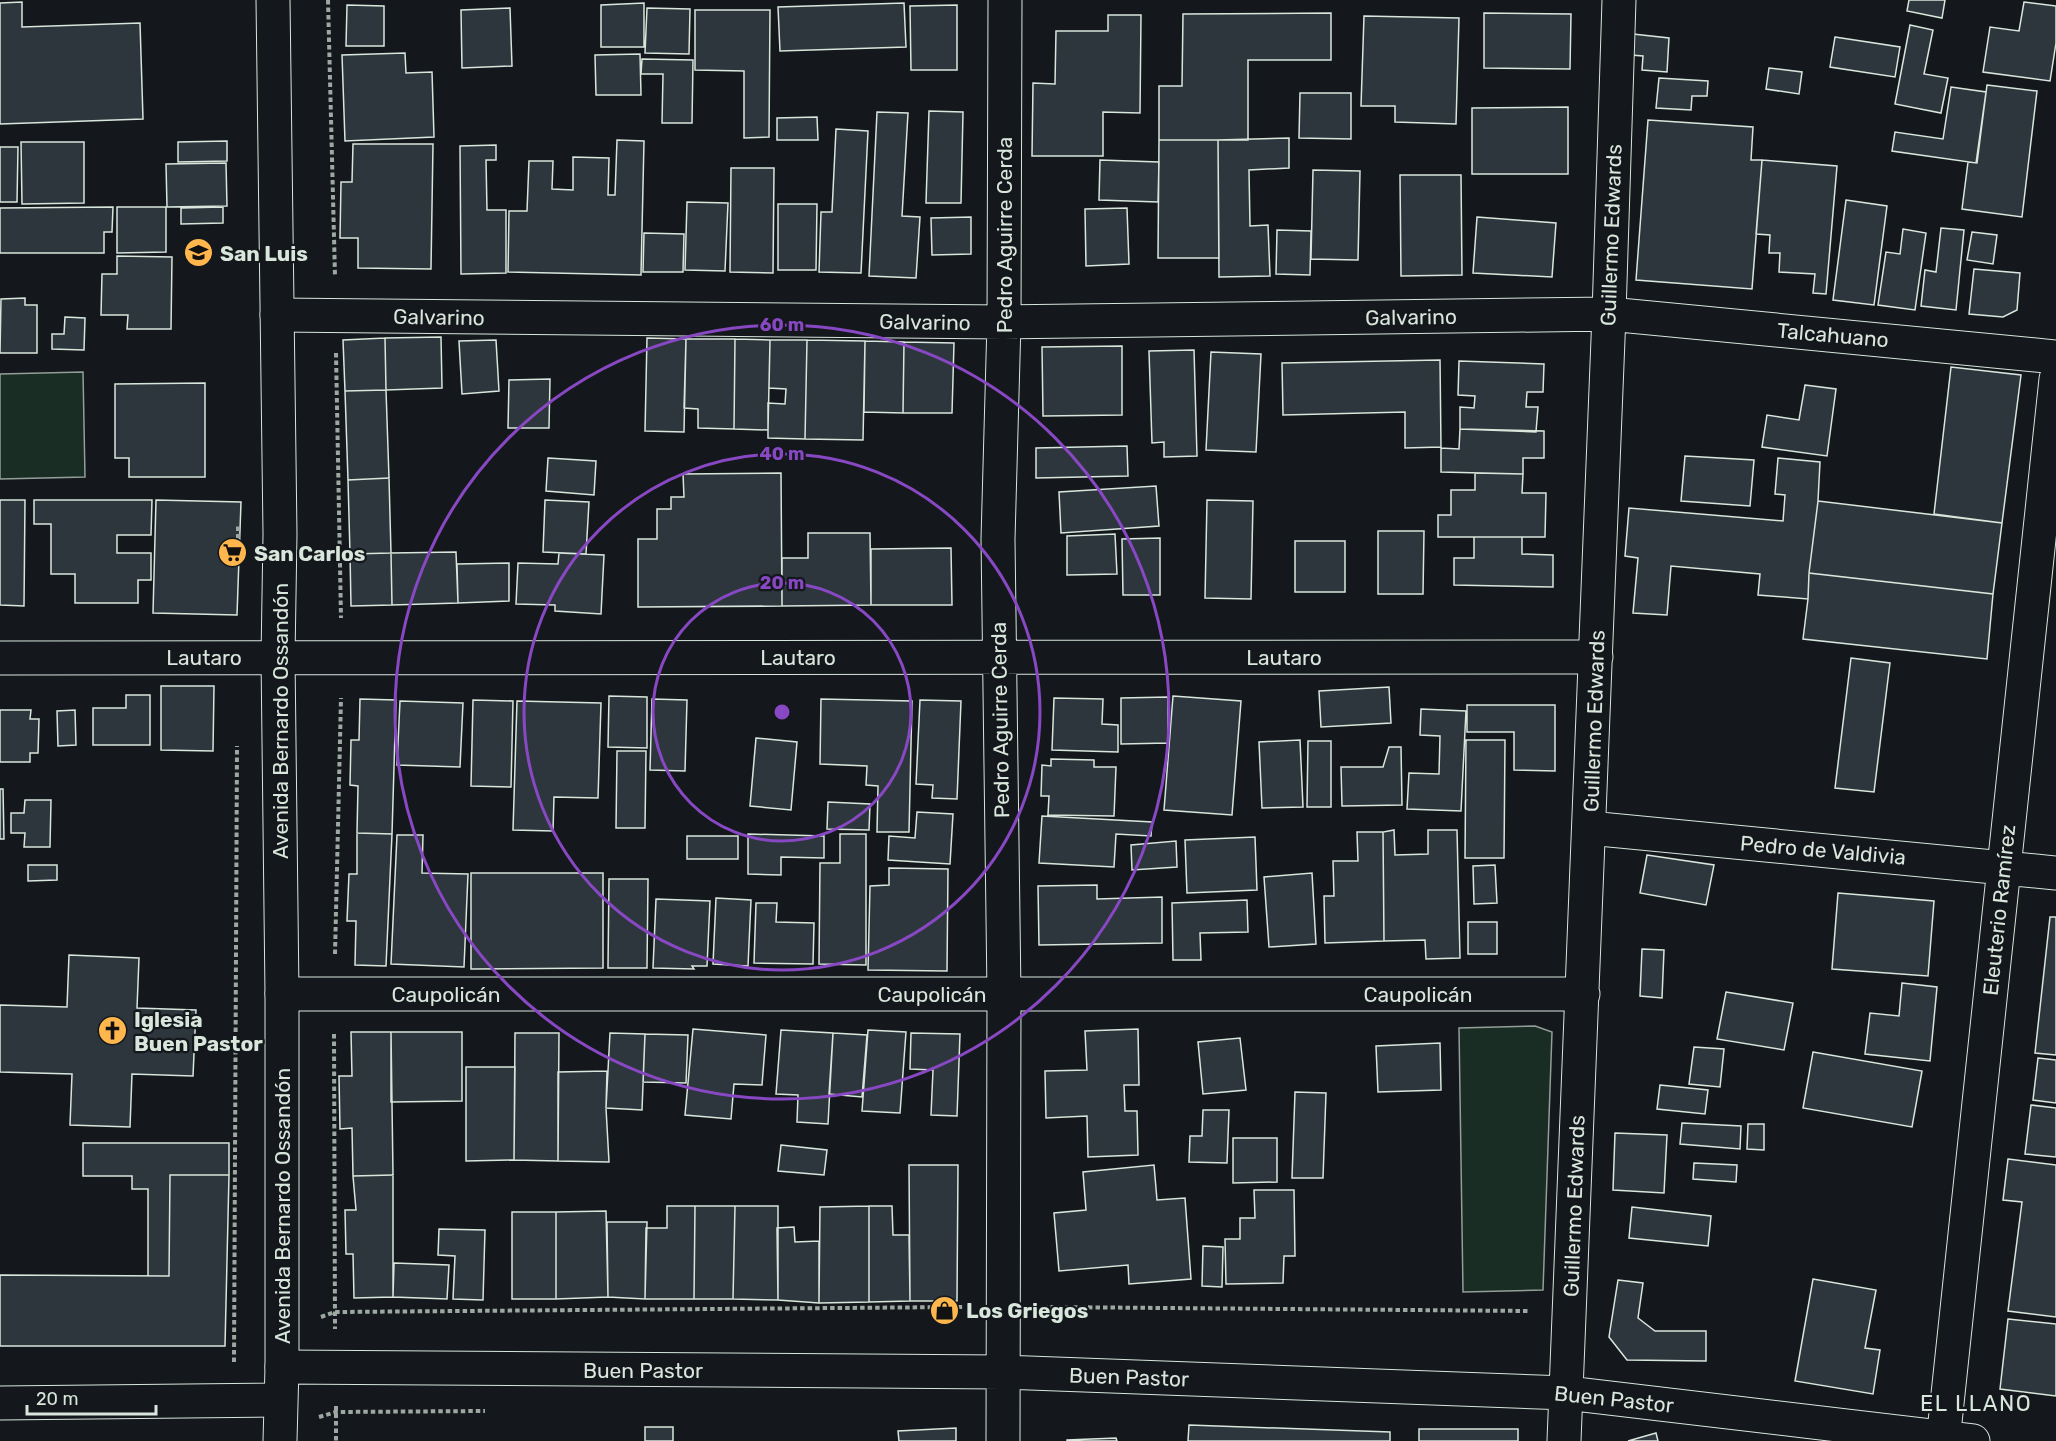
<svg xmlns="http://www.w3.org/2000/svg" width="2056" height="1441" font-family="Rubik,sans-serif">
  <style>
    .grass { fill: #1a2d24; stroke: #939e99; stroke-width: 1.5 }
    .building { fill: #2c363c; stroke: #d8e6dc; stroke-width: 1.5 }
    .lines { fill: none; stroke-linecap: round; stroke-linejoin: round }
    .minor-casing { stroke: #d8e6dc; stroke-width: 35 }
    .major-casing { stroke: #d8e6dc; stroke-width: 35 }
    .path { stroke: #9da8a2; stroke-width: 4; stroke-dasharray: 4.5 3; stroke-linecap: butt }
    .minor { stroke: #14181c; stroke-width: 33 }
    .major { stroke: #14181c; stroke-width: 33 }
    .ring { fill: none; stroke: #8948c3; stroke-width: 3 }
    .labels { text-anchor: middle; dominant-baseline: central; stroke-width: 4.5; stroke-linejoin: round; paint-order: stroke }
    .street-label { font-size: 21px; fill: #d8e6dc; stroke: #14181c }
    .poi-label { font-size: 21px; font-weight: bold; fill: #d8e6dc; stroke: #14181c; text-anchor: start }
    .neighbourhood-label { font-size: 22px; letter-spacing: 1.5px; fill: #d8e6dc; stroke: #14181c }
    .centre { fill: #8948c3; stroke: #14181c; stroke-width: 3 }
    .ring-label { font-size: 18px; text-anchor: middle; font-weight: bold; fill: #8948c3; stroke: #14181c; stroke-width: 4.5; stroke-linejoin: round; paint-order: stroke }
  </style>
  <rect width="100%" height="100%" fill="#14181c"/>
  <path class="grass" d="M83,372l2,105 -85,2v-105z
    M1535,1026l17,6 -9,258 -80,2 -4,-264z"/>
  <path class="building" d="M1909,0h36l-3,18 -35,-7z
    M22,2v25l118,-4 3,96 -143,5v-121z
    M2024,2l32,4v37l-6,38 -67,-9 7,-45 29,4z
    M644,3v44h-43v-42z
    M904,3l2,44 -126,4 -2,-44z
    M347,5l37,1v40h-38z
    M957,5v65h-46l-1,-64z
    M510,8l2,58 -50,2 -1,-58z
    M647,8l43,1 -1,45 -44,-1z
    M695,10h75l-1,127 -25,1v-67l-49,-1z
    M1331,13v47h-83v80h-89v-54h23l1,-72z
    M1484,13l87,1 -1,55 -86,-1z
    M1108,15h33l-1,98 -37,-1v44h-71l1,-73 22,1 1,-53h52z
    M1364,16l95,2 -3,106 -61,-2v-16h-34z
    M1910,25l23,5 -9,44 24,4 -7,35 -46,-9z
    M1633,34l36,4 -2,34 -25,-2 1,-14 -12,-1z
    M1835,37l65,10 -5,30 -65,-10z
    M405,53l1,20 26,-1 2,65 -89,4 -3,-86z
    M640,54l1,41h-45l-1,-40z
    M642,59l51,1 -1,63h-30l1,-49h-22z
    M1769,68l33,4 -3,22 -33,-5z
    M1659,78l49,3 -1,15h-15l-1,14 -35,-2z
    M1987,85l50,6 -15,126 -60,-8 6,-47 9,1z
    M1951,87l35,5 -10,71 -84,-12 3,-19 48,7z
    M1300,93h51v46l-52,-1z
    M1568,107v67h-96v-66z
    M929,111l34,1 -2,91h-35z
    M877,112l31,1 -6,103 18,1 -4,61 -47,-2z
    M817,117l1,23h-41v-22z
    M1648,120l105,7 -2,33h11l-10,129 -116,-9z
    M836,129l32,2 -7,142 -42,-1 2,-60h11z
    M1289,138v30l-40,2 1,56 18,-1 2,51 -51,1 -1,-137z
    M617,140l27,1 -3,134 -133,-3 1,-61h18l2,-50h24l-1,28 21,1v-33l36,1 -1,37h7z
    M1159,140h59l1,118h-61z
    M227,141v20l-49,1v-20z
    M21,142h63v61l-62,1z
    M353,144h80l-2,125 -73,-1v-30h-18l1,-56h11z
    M496,145v15h-10l1,50h19v63l-45,1 -1,-128z
    M0,147h18l-1,55h-17z
    M1100,160l59,2 -1,40 -59,-2z
    M1762,160l75,6 -11,128 -13,-1 2,-19 -36,-2 1,-19h-11l1,-18 -14,-1z
    M226,163l1,43 -60,1 -1,-43z
    M731,168h43l-1,105 -43,-1z
    M1313,170l47,1 -2,89 -47,-1z
    M1400,175h61l1,100 -61,1z
    M1846,200l41,6 -13,99 -41,-5z
    M687,202l41,1 -3,68 -40,-1z
    M778,204h39l-1,66h-38z
    M113,207l-1,25h-8v21h-104v-45z
    M117,207h49v45l-49,1z
    M223,207v16l-42,1v-16z
    M1127,208l2,56 -43,2 -1,-57z
    M971,217v37l-39,1 -1,-37z
    M1477,217l79,6 -4,54 -79,-4z
    M1941,228l23,2 -8,80 -35,-4 4,-36 11,2z
    M1903,229l23,4 -11,77 -37,-5 8,-53 14,2z
    M1277,230l34,1 -1,44 -34,-1z
    M1972,232l25,3 -4,29 -26,-4z
    M644,233l40,1 -1,38h-40z
    M117,256l55,1 -1,72h-44l1,-14h-27l1,-41h15z
    M1974,269l46,4 -3,37 -14,7 -34,-3z
    M25,298v7h12v48h-37l1,-54z
    M65,317l20,1 -1,32 -32,-1v-15h12z
    M441,337l1,51 -56,2 -1,-52z
    M385,338l1,52 -41,1 -2,-51z
    M647,338l39,1 -2,93 -39,-1z
    M686,339h49l-1,90 -36,-1v-19l-14,-1z
    M735,339l35,1 -2,90 -34,-1z
    M496,340l3,51 -37,3 -3,-53z
    M770,340h37l-2,99 -37,-1v-35l17,1 1,-15 -17,-1z
    M807,340l58,1 -2,99 -58,-1z
    M865,341l39,1 -1,71 -39,-1z
    M904,342l50,1 -2,70h-49z
    M1122,346v69l-79,1 -1,-69z
    M1194,350l3,106 -33,1v-15l-12,1 -3,-92z
    M1211,352l50,2 -5,98 -50,-2z
    M1440,360l1,87 -36,1v-36l-122,3 -1,-52z
    M1459,361l85,3 -1,28h-16l-1,15h12l-2,25 -76,-3v-22l14,1 1,-12 -17,-1z
    M1951,367l70,8 -19,148 -68,-9z
    M550,379l-1,49h-41l1,-48z
    M205,383v94h-76v-19h-14v-74z
    M1805,385l31,4 -9,67 -65,-9 5,-32 32,5z
    M386,390l3,88 -41,2 -3,-89z
    M1460,429l84,2v27h-21v16l-82,-2v-24l18,1z
    M1127,446l1,30 -92,2v-30z
    M1685,456l69,4 -4,46 -69,-5z
    M548,458l48,3 -2,34 -48,-4z
    M1778,458l42,4 -2,39 -9,72 -1,26 -50,-4 2,-21 -89,-8 -4,49 -34,-2 5,-55 -13,-2 4,-48 154,13 2,-26 -10,-1z
    M781,473l1,133 -144,1v-68h19v-30h14v-12h13l-1,-23z
    M1475,473l48,1 -1,19h24l-1,44h-107v-22h13v-25h24z
    M389,478l2,75 -41,1 -2,-74z
    M1156,486l3,40 -98,7 -2,-41z
    M0,500h25l-1,106 -24,-1z
    M34,500h118l-1,35h-34v18h34v27h-13v23h-63v-29h-24v-50h-17z
    M156,500l85,2 -4,113 -84,-2z
    M545,500l44,2 -3,52 -43,-2z
    M1207,500l46,1 -2,98 -46,-1z
    M1818,501l184,22 -9,71 -184,-21z
    M1378,531h46l-1,63h-45z
    M808,533h62l1,72 -89,1v-48h26z
    M1115,534l2,40 -50,1v-39z
    M1474,537h48v17l31,1v32l-99,-2v-27h20z
    M1160,538v57h-37l-1,-56z
    M1295,541h50v51h-50z
    M951,548l1,57h-81v-56z
    M456,552l2,51 -66,2 -1,-52z
    M391,553l1,52 -41,1 -1,-52z
    M559,553l45,2 -3,59 -46,-3v-6l-39,-1 2,-41 40,1z
    M509,563v38l-51,2 -1,-39z
    M1809,573l184,21 -6,65 -184,-20 5,-40z
    M1851,658l39,5 -16,129 -39,-4z
    M161,686h53l-1,65 -52,-1z
    M1389,687l2,36 -70,4 -2,-36z
    M126,695h24v50h-57v-37h33z
    M609,696l38,1v51l-39,-1z
    M1173,696l68,5 -9,114 -68,-5z
    M1168,697v46l-47,1v-46z
    M1054,698l49,1 -1,25 16,1v27l-66,-2z
    M360,699l36,1 -4,134 -35,-1 1,-47 -8,-1 1,-45h8z
    M652,699l35,1 -2,71 -35,-1z
    M821,699l91,2 -3,131h-32l1,-46 -12,-1 1,-19 -47,-2z
    M473,700l40,1 -2,86 -40,-1z
    M920,700l41,1 -4,98 -25,-1 1,-13 -17,-1z
    M400,701l63,2 -3,64 -63,-2z
    M517,701l84,2 -3,95 -44,-1 -1,34 -40,-1z
    M1467,705h88v66l-41,-1v-38h-47z
    M1421,709l45,2 -5,100 -54,-2 2,-36 30,1 1,-38 -20,-1z
    M0,710h31l-1,9h9l-1,34h-8v9h-30z
    M75,710l1,35 -18,1 -1,-35z
    M756,738l41,4 -6,68 -41,-4z
    M1300,740l3,67 -41,1 -3,-66z
    M1466,740h39l-1,118h-39z
    M1308,741h23v66h-24z
    M1389,747h12l1,58 -60,1 -1,-39h42z
    M617,751h29l-1,77h-29z
    M1051,759l43,1v7h22l-2,49 -66,-1 1,-19h-8l1,-31 9,1z
    M0,789h3l1,50h-4z
    M25,800h26l-1,47h-26l1,-14h-14v-20h13z
    M828,802l42,2 -1,26 -42,-1z
    M917,812l36,2 -3,50 -62,-4 1,-24 26,2z
    M1042,816l110,6 -1,14 -35,-2 -2,33 -75,-4z
    M1394,830l1,25 33,-1v-24h29l3,128 -34,1 -1,-19 -41,1 -1,-109z
    M1357,832h26l1,109 -59,2 -1,-47h10l-1,-35h25z
    M357,833l35,1 -6,132 -31,-1 1,-44h-9l2,-47h8z
    M748,834l76,2v22l-43,-1v18l-33,-1z
    M840,834h26v131l-47,-1 1,-101h20z
    M397,835h26l-1,38 46,1 -4,93 -73,-3z
    M687,836h51v23h-51z
    M1255,837l2,53 -70,3 -2,-53z
    M1176,841l1,26 -45,3 -1,-25z
    M1647,855l67,10 -8,40 -66,-12z
    M28,865h29v15l-29,1z
    M1495,865l2,38 -23,1 -1,-38z
    M889,868l59,1 -1,102 -79,-1 2,-84 19,-1z
    M471,873h132v95l-132,1z
    M1312,873l4,71 -47,3 -5,-70z
    M609,879h39l-1,89h-39z
    M1097,885v14l65,-2v46l-123,2 -1,-59z
    M1838,893l96,8 -6,75 -96,-7z
    M716,898l35,2 -3,66 -35,-2z
    M656,899l54,2 -3,65h-15l2,3 -41,-1z
    M1247,900l1,32 -48,1 1,27h-28l-1,-57z
    M756,903h21l-1,19 38,1 -1,41 -59,-1z
    M2050,917h6v138l-21,-2z
    M1468,922h29v32h-29z
    M1642,949l22,1 -2,48 -22,-2z
    M69,955l70,3 -2,50 59,2 -3,66 -61,-2 -2,53 -60,-2 2,-51 -72,-2v-67l67,2z
    M1902,983l35,4 -7,74 -65,-7 5,-41 29,3z
    M1726,992l67,11 -9,47 -67,-11z
    M693,1029l73,6 -4,50 -28,-1 -3,35 -46,-4z
    M1138,1029l1,56h-15l1,26h12l1,44 -50,2 -1,-41 -41,2 -1,-47 42,-1 -2,-39z
    M781,1030l52,3 -5,91 -31,-2 1,-27 -22,-1z
    M868,1030l38,2 -6,81 -38,-2z
    M351,1032h40l2,143 -40,1 -1,-48 -12,1 -1,-53h13z
    M391,1032h71v69l-71,1z
    M515,1033h44l-1,128 -44,-1z
    M610,1033l35,1 -3,76 -36,-2z
    M833,1033l34,2 -5,62 -33,-3z
    M911,1033l49,1 -3,82 -26,-1 2,-45 -23,-1z
    M645,1034l43,1 -2,48 -43,-1z
    M1240,1038l6,52 -43,4 -5,-52z
    M1440,1043l1,47 -63,2 -2,-46z
    M1694,1047l30,2 -4,38 -31,-3z
    M1813,1052l109,19 -10,56 -109,-19z
    M2038,1058l18,2v43l-23,-3z
    M466,1067h49l-1,93 -48,1z
    M607,1071l-1,37 3,54 -51,-1v-89z
    M1660,1085l48,5 -3,24 -48,-5z
    M1295,1092l31,1 -3,85h-31z
    M2031,1105l25,3v49l-31,-3z
    M1203,1110h26l-2,53 -38,-1 1,-26h12z
    M1682,1123l59,3 -1,23 -60,-5z
    M1748,1124h16v26l-17,-1z
    M1615,1133l52,2 -3,58 -51,-3z
    M1233,1138h44v44l-44,1z
    M83,1143h146v32h-59l-1,101h-21v-87h-16v-13h-49z
    M781,1145l46,5 -3,25 -46,-4z
    M2008,1159l48,6v152l-48,-6 14,-109 -19,-2z
    M1694,1163l43,2 -1,17 -43,-3z
    M909,1165h49l-1,136h-47z
    M1154,1165l3,35 28,-2 6,81 -62,5 -1,-19 -69,6 -5,-58 32,-3 -3,-38z
    M170,1175h59l-4,171h-225v-71l169,1z
    M393,1175v122l-39,1 -1,-44h-7l-1,-44h11l-3,-34z
    M1254,1190h40l1,66h-11l-1,27 -57,1 -1,-45h15v-21h15z
    M667,1206h28l-1,93h-49l1,-71h21z
    M695,1206h40l-2,93h-39z
    M735,1206h43v94l-45,-1z
    M869,1206v96l-50,1 1,-96z
    M869,1206h23l1,29h16l1,66 -41,1z
    M1632,1207l79,9 -3,30 -79,-8z
    M606,1211l2,86 -52,2v-87z
    M512,1212h44v87h-44z
    M607,1222h40l-2,77 -37,-2z
    M794,1227l1,15 24,-1v62l-41,-3 -1,-72z
    M439,1229l46,1 -2,70 -30,-1 2,-43 -17,-1z
    M1203,1246l20,1 -1,40 -20,-1z
    M394,1263l55,2 -2,34 -54,-2z
    M1813,1279l63,11 -11,58 15,2 -7,44 -78,-13z
    M1618,1280l25,3 -5,35 17,13h51v30l-79,-1 -18,-23z
    M2008,1319l48,5v72l-56,-7z
    M1189,1425l201,7v9h-202z
    M645,1427h28v14h-28z
    M956,1428v13h-57l-1,-10z
    M1419,1429h99v12h-99z
    M1656,1433l2,8h-30z
    M1116,1438l1,3h-50v-1z"/>
  <g class="lines">
    <defs>
      <path id="minor" d="M277,315l727,7 605,-8 447,43
        M0,658l1596,-1
        M1589,828l467,45
        M282,994h1301
        M282,1367l720,5 565,21 406,48
        M0,1403l280,-3
        M1003,1441l1,-447 -6,-455 6,-217 1,-322
        M1564,1441l45,-1127 10,-314
        M1943,1441l113,-1062"/>
      <path id="major" d="M273,0l7,534 -2,123 4,337v373l-2,74"/>
    </defs>
    <use href="#minor" class="minor-casing"/>
    <use href="#major" class="major-casing"/>
    <path class="path" d="M328,0l7,276
      M336,353l5,265
      M238,546v-22
      M335,954l6,-256
      M334,1034l1,295
      M1043,1307l487,4
      M321,1317l14,-5 628,-5
      M234,1362l3,-616
      M336,1406v35
      M319,1417l17,-5 149,-1"/>
    <use href="#minor" class="minor"/>
    <use href="#major" class="major"/>
  </g>
  <g class="ring">
    <circle cx="782" cy="712" r="129"/>
    <circle cx="782" cy="712" r="258"/>
    <circle cx="782" cy="712" r="387"/>
  </g>
  <defs>
    <symbol id="school-disc" viewBox="-11 -11 22 22"><circle r="9.5" fill="#ffb74d" stroke="#14181c"/><path d="M0-5L7-2L0 1L-7-2ZM-4 1L0 2.5L4 1V4Q0 6-4 4Z" fill="#111"/></symbol>
    <symbol id="supermarket-disc" viewBox="-11 -11 22 22"><circle r="9.5" fill="#ffb74d" stroke="#14181c"/><path d="M-6-5.5h2.5l.6 2H6L4.5 2H-2.5L-4.4-4H-6ZM-1.5 3.2a1.3 1.3 0 1 0 .1 0ZM3 3.2a1.3 1.3 0 1 0 .1 0Z" fill="#111"/></symbol>
    <symbol id="church-disc" viewBox="-11 -11 22 22"><circle r="9.5" fill="#ffb74d" stroke="#14181c"/><path d="M-1.2-6h2.4v3.5h3.3v2.4h-3.3V6h-2.4V-.1h-3.3v-2.4h3.3Z" fill="#111"/></symbol>
    <symbol id="shop-disc" viewBox="-11 -11 22 22"><circle r="9.5" fill="#ffb74d" stroke="#14181c"/><path d="M-5-2.5h2.3a2.7 3.5 0 0 1 5.4 0H5L5.5 6h-11ZM-1.5-2.5h3a1.5 2.3 0 0 0-3 0Z" fill="#111"/></symbol>
  </defs>
  <g fill-rule="evenodd">
    <use href="#school-disc" x="182" y="236" width="33" height="33"/>
    <use href="#supermarket-disc" x="216" y="536" width="33" height="33"/>
    <use href="#church-disc" x="96" y="1014" width="33" height="33"/>
    <use href="#shop-disc" x="928" y="1294" width="33" height="33"/>
  </g>
  <g class="labels">
    <g class="street-label">
      <text transform="translate(1004 235) rotate(-90)">Pedro Aguirre Cerda</text>
      <text transform="translate(1611 235) rotate(-88)">Guillermo Edwards</text>
      <text transform="translate(439 317) rotate(1)">Galvarino</text>
      <text transform="translate(1411 317) rotate(-1)">Galvarino</text>
      <text transform="translate(925 322) rotate(1)">Galvarino</text>
      <text transform="translate(1833 335) rotate(5)">Talcahuano</text>
      <text x="204" y="657">Lautaro</text>
      <text x="798" y="657">Lautaro</text>
      <text x="1284" y="657">Lautaro</text>
      <text transform="translate(1000 720) rotate(-91)">Pedro Aguirre Cerda</text>
      <text transform="translate(280 721) rotate(-90)">Avenida Bernardo Ossandón</text>
      <text transform="translate(1594 721) rotate(-88)">Guillermo Edwards</text>
      <text transform="translate(1823 850) rotate(5)">Pedro de Valdivia</text>
      <text transform="translate(1999 910) rotate(-84)">Eleuterio Ramírez</text>
      <text x="446" y="994">Caupolicán</text>
      <text x="932" y="994">Caupolicán</text>
      <text x="1418" y="994">Caupolicán</text>
      <text transform="translate(282 1206) rotate(-90)">Avenida Bernardo Ossandón</text>
      <text transform="translate(1574 1206) rotate(-88)">Guillermo Edwards</text>
      <text x="643" y="1370">Buen Pastor</text>
      <text transform="translate(1129 1377) rotate(2)">Buen Pastor</text>
      <text transform="translate(1614 1399) rotate(6)">Buen Pastor</text>
    </g>
    <g class="poi-label">
      <text x="220" y="253">San Luis</text>
      <text x="254" y="553">San Carlos</text>
      <text x="134" y="1019">Iglesia<tspan x="134" dy="24">Buen Pastor</tspan></text>
      <text x="966" y="1310">Los Griegos</text>
    </g>
    <g class="neighbourhood-label">
      <text x="1976" y="1403">EL LLANO</text>
    </g>
  </g>
  <circle cx="782" cy="712" r="9" class="centre"/>
  <g class="ring-label">
    <text x="782" y="331">60 m</text>
    <text x="782" y="460">40 m</text>
    <text x="782" y="589">20 m</text>
  </g>
  <path d="M27 1405v9h129v-9" fill="none" stroke="#d8e6dc" stroke-width="3"/>
  <text x="36" y="1405" font-size="18" fill="#d8e6dc" stroke="#14181c" stroke-width="4.5" paint-order="stroke">20 m</text>
</svg>
